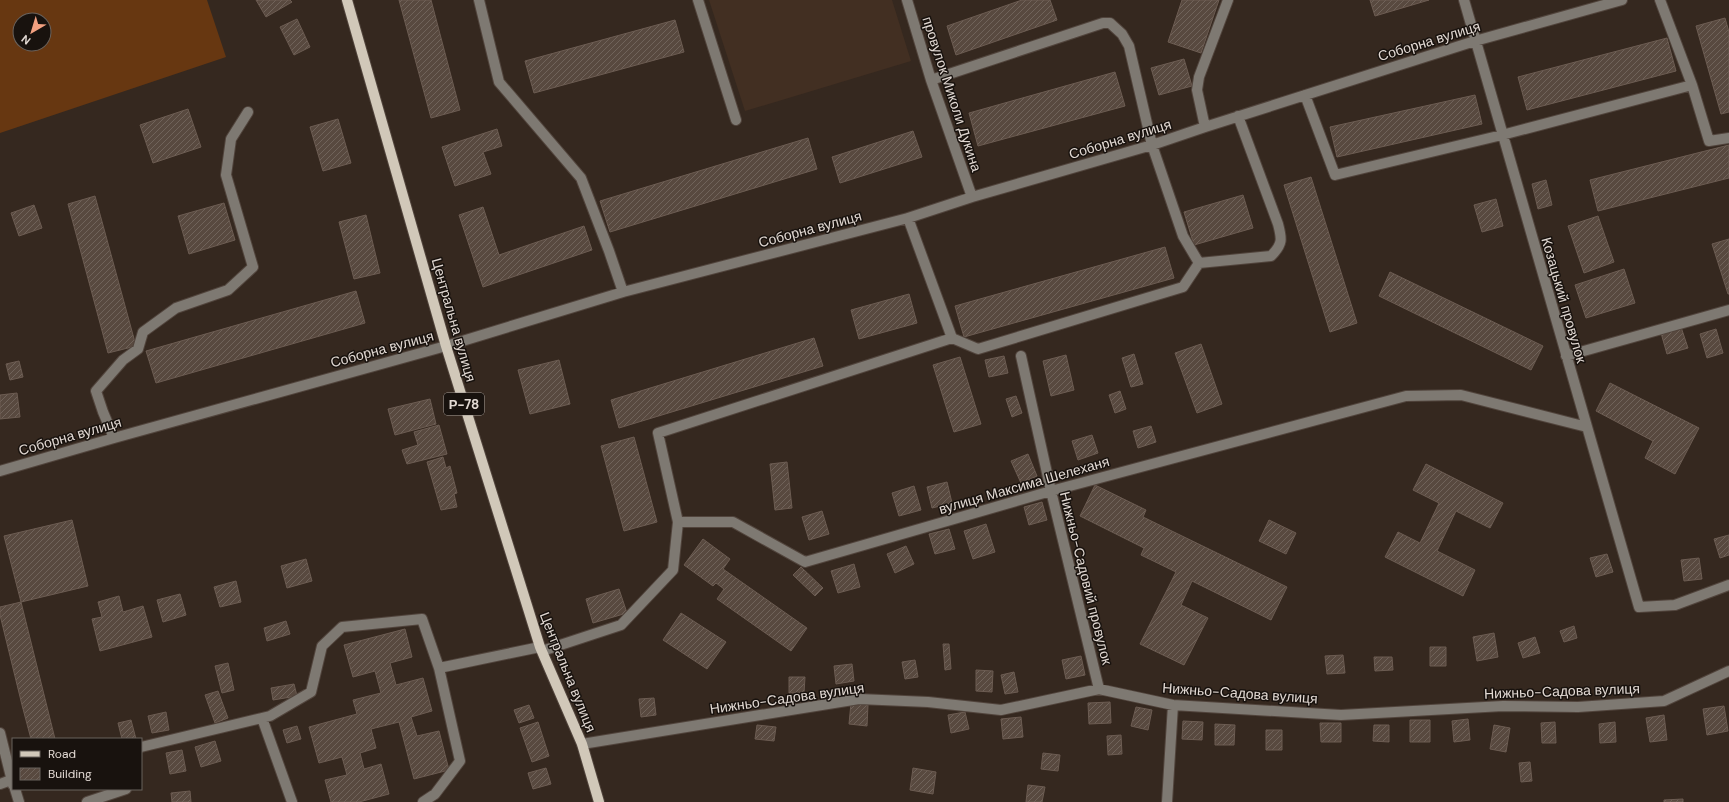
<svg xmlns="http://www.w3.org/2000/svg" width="1729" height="802" font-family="'DM Sans',sans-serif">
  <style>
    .built { fill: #422f22 }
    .garden { fill: #673711; fill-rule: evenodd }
    .building { fill: url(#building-hatch); stroke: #6c5c52 }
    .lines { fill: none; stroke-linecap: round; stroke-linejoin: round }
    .minor-casing { stroke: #51443c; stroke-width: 12 }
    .major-casing { stroke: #51443c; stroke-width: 12 }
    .minor { stroke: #7e7972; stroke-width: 10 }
    .major { stroke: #d1c8b9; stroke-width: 10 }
    .labels { text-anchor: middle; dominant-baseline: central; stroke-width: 3; stroke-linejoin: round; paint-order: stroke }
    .shield { fill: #18120e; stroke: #a59d98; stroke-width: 1 }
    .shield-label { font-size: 13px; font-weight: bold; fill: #e2d9d3 }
    .street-label { font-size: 14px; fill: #e2d9d3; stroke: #18120e }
  </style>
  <defs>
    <pattern id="building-hatch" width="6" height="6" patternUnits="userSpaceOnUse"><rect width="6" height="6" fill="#58493f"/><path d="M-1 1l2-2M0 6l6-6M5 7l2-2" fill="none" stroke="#70635a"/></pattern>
  </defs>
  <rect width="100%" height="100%" fill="#35281f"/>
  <path class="built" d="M709,0h183l19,61 -166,50z"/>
  <path class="garden" d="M0,0h207l19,57 -226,76zM20,20h24v24h-24z"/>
  <path class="building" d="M256,0h34l2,2 -26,15z
    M399,0h32l29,110 -29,8z
    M1022,0h28l7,20 -101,35 -9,-29z
    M1182,0h37l-18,53 -33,-11z
    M1370,0h59l-54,16z
    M1725,18l4,14v80l-8,2 -25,-88z
    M297,19l13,28 -16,8 -14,-28z
    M675,20l9,32 -150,41 -9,-32z
    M1667,38l9,33 -149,39 -9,-33z
    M1184,59l8,27 -33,9 -8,-27z
    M1115,72l10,34 -147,40 -9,-33z
    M1475,95l7,29 -145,33 -7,-30z
    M188,109l13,38 -48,16 -13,-38z
    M338,119l13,44 -28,8 -13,-44z
    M497,129l5,17 -19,6 8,22 -36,12 -13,-39z
    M913,131l9,26 -82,26 -8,-26z
    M808,138l9,31 -207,63 -10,-31z
    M1729,145v33l-131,33 -8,-31z
    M1311,177l46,146 -27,9 -46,-147z
    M1546,180l6,25 -14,4 -6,-25z
    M1243,195l10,33 -59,17 -10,-33z
    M95,196l41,150 -28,7 -40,-149z
    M1496,199l7,27 -21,6 -8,-27z
    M224,203l11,37 -46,14 -11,-38z
    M34,205l8,23 -23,8 -8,-23z
    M483,207l16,48 85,-29 8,24 -109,37 -24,-72z
    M366,215l14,58 -26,6 -15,-57z
    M1598,216l16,46 -30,11 -16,-47z
    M1729,239v55h-1l-16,-50z
    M1165,247l9,31 -210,59 -9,-31z
    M1624,269l11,34 -49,15 -11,-33z
    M1390,272l153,74 -12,24 -152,-74z
    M356,291l9,32 -209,60 -10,-32z
    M909,294l8,29 -58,16 -8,-29z
    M1681,327l7,21 -21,6 -6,-21z
    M1716,329l7,24 -16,5 -7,-24z
    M814,338l9,28 -204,62 -8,-28z
    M1201,344l21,60 -25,9 -22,-60z
    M1134,354l9,30 -12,3 -9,-29z
    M1066,355l8,35 -23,6 -8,-35z
    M1004,356l4,17 -19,4 -4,-17z
    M960,357l21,67 -27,8 -21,-67z
    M559,360l11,44 -40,10 -12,-44z
    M19,361l4,16 -13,3 -4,-16z
    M1610,383l89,45 -24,46 -30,-16 8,-17 -57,-30z
    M1120,391l6,18 -11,4 -6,-18z
    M17,393l3,24 -20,2v-24z
    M1016,396l6,17 -10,4 -6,-18z
    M430,399l6,25 -41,11 -7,-26z
    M439,425l8,29 -40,10 -5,-14 16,-5 -4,-13z
    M1151,426l5,16 -18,6 -5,-17z
    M1092,435l6,18 -20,7 -6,-19z
    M634,437l23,85 -33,9 -23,-85z
    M1028,454l9,22 -16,7 -10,-22z
    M443,457l3,11 4,-2 7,27 -3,1 3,13 -16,3 -14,-48z
    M787,462l5,46 -17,2 -5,-46z
    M1426,464l77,39 -13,25 -34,-17 -19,40 38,19 -12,26 -78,-39 13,-25 22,11 19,-40 -26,-13z
    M947,482l5,21 -20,5 -5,-21z
    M1095,485l51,25 -3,7 144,70 -16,33 -79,-39 -11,24 27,13 -24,47 -44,-21 36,-72 -35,-17 3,-7 -64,-32z
    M914,486l7,24 -22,6 -7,-23z
    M1042,502l5,18 -18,5 -5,-18z
    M822,511l7,23 -20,6 -7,-23z
    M72,520l16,66 -67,16 -17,-66z
    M1269,520l27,13 -10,21 -27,-13z
    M986,524l9,28 -22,7 -9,-28z
    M949,529l6,20 -20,5 -6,-20z
    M1729,535v20l-9,3 -6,-19z
    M703,539l27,20 -7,10 84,59 -16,23 -74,-52 7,-10 -8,-6 -3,3 -29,-21z
    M906,546l8,18 -19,9 -8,-19z
    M1607,554l6,18 -17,5 -6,-19z
    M1699,558l3,21 -18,2 -3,-21z
    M306,559l6,22 -25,7 -6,-22z
    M854,564l6,23 -22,6 -7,-22z
    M801,567l22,21 -8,8 -22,-21z
    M236,581l5,21 -21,5 -6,-20z
    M619,589l8,24 -34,10 -7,-24z
    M180,594l6,21 -23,7 -6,-22z
    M119,596l4,16 20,-6 9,31 -52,14 -8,-32 10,-2 -4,-15z
    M21,602l34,137h-24l-9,-34 -22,-90v-8z
    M681,613l45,29 -19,27 -44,-29z
    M286,621l4,13 -23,7 -3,-13z
    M1574,626l3,12 -13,4 -4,-11z
    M405,629l7,28 -22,6 6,22 27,-7 9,33 -21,6 6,19 22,-5 10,39 -35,9 -15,-57 -28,7 5,19 -16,5 4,16 17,-5 8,30 -30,8h-28l-6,-22 22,-5 -5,-18 -23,6 -10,-36 48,-13 -4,-14 28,-7 -6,-22 -22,6 -9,-32z
    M1494,633l4,24 -21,4 -4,-24z
    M1535,637l5,16 -17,5 -5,-15z
    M943,644h6l2,25 -6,1z
    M1430,647h16v19h-16z
    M1343,655l2,18 -18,1 -2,-18z
    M1081,656l4,19 -19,4 -4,-19z
    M1374,657h18l1,13 -18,1z
    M915,660l3,17 -13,2 -3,-17z
    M228,663l6,27 -12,3 -7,-27z
    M852,664l2,17 -18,3 -2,-18z
    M976,670l17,1 -1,21 -16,-1z
    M1014,672l4,20 -13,2 -4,-19z
    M789,677h16l-1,16h-15z
    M294,684l3,12 -24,4 -2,-12z
    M218,691l10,27 -13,5 -10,-28z
    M654,698l2,17 -15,2 -2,-18z
    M1110,702l1,21 -22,1 -1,-21z
    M851,703l17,2 -1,21 -18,-2z
    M529,705l5,13 -15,5 -5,-13z
    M1724,706l4,25 -21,4 -4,-26z
    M1136,707l16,3 -4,20 -17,-4z
    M166,712l3,18 -17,3 -4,-17z
    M965,712l4,17 -18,4 -3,-18z
    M1664,715l3,25 -17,2 -4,-24z
    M1021,717l2,20 -20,2 -2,-20z
    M1468,719l2,21 -16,2 -2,-21z
    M131,720l5,19h-14l-4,-16z
    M1410,720h20v22h-20z
    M1183,721l20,1 -1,18 -20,-1z
    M538,722l11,34 -17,6 -12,-34z
    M1555,722l1,21h-14l-1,-20z
    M1615,722l1,20 -16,1 -1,-19z
    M1320,723h21v19h-20z
    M1215,724l20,1 -1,20h-19z
    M757,725l19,2 -2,14 -19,-2z
    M1374,725h15v17l-16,-1z
    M1494,725l16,3 -4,24 -16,-3z
    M297,726l4,13 -14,4 -4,-13z
    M1266,730h16v20h-16z
    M1121,735l1,19 -14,1 -1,-19z
    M215,741l6,20 -20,6 -6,-20z
    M182,750l4,21 -16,3 -4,-21z
    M1043,753l17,2 -2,16 -17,-2z
    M1530,762l2,19 -11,1 -2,-19z
    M546,768l5,16 -18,5 -5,-16z
    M913,768l23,4 -3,22 -23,-4z
    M1028,785l17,2 -3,15h-16z
    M190,791l1,11h-19l-1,-9z
    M1683,799v3h-19v-2z"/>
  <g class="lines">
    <defs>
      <path id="minor" d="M479,0l20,82 82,96 28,73 14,41
        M698,0l38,120
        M907,0l24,80 41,117
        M1464,0l175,607 36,-2 54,-20
        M1660,0l32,85
        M931,80l172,-57h7l12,11 7,12 23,99 31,91 16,27
        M1305,95l30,80 167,-40 190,-50 17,56 20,-3
        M1205,127l-8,-37 2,-13 29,-77
        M952,338l26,11 205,-62 16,-24 72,-7c12,-12 11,-17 7,-32l-40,-108
        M1021,356l30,135 48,198
        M1566,356l163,-46
        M114,438l-11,-26 -7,-21 27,-31 15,-11 5,-17 33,-24 52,-18 25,-23 -27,-92 5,-36 17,-27
        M0,471l114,-33 332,-92 177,-54 285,-74 64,-21 180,-52 53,-18 270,-86 147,-41
        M678,522h55l72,40 246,-71 355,-95 55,-1 126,32
        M542,651l79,-26 52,-55 5,-48 -20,-89 294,-95 -44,-120
        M439,668l101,-21
        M262,718l30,84
        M0,733l13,52
        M582,744l277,-45 69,3 73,8 98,-21 74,16 168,10 162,-9 75,1 86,-6 65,-30
        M141,747l129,-31 41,-24 11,-46 20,-19 80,-8 17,49 21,93 -25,33 -12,8
        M0,784l11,-4
        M15,789l4,13
        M87,802l39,-13
        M1167,802l6,-97"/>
      <path id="major" d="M347,0l99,346 94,301 42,97 17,58"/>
    </defs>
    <use href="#minor" class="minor-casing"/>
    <use href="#major" class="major-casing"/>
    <use href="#minor" class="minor"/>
    <use href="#major" class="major"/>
  </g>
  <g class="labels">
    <rect class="shield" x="444" y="393" width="40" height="22" rx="3"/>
    <g class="shield-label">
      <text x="464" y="404">Р-78</text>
    </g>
    <g class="street-label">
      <text transform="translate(1429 41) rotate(-17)">Соборна вулиця</text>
      <text transform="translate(952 94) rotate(72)">провулок Миколи Дукина</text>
      <text transform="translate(1120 139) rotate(-17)">Соборна вулиця</text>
      <text transform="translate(810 229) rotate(-15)">Соборна вулиця</text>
      <text transform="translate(1564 300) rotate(74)">Козацький провулок</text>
      <text transform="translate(454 320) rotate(74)">Центральна вулиця</text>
      <text transform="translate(382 349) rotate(-15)">Соборна вулиця</text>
      <text transform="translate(70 436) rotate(-16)">Соборна вулиця</text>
      <text transform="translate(1024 485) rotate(-16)">вулиця Максима Шелеханя</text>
      <text transform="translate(1086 578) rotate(76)">Нижньо-Садовий провулок</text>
      <text transform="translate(568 672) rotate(68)">Центральна вулиця</text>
      <text transform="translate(1562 691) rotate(-2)">Нижньо-Садова вулиця</text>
      <text transform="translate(1240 693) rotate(4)">Нижньо-Садова вулиця</text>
      <text transform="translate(787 698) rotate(-8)">Нижньо-Садова вулиця</text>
    </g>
  </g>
  <rect x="12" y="738" width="130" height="52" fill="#18120e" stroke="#69625d"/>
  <rect x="20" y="751" width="20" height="6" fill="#d1c8b9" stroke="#69625d"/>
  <text x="48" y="758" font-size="12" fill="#e2d9d3">Road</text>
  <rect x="20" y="768" width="20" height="12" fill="url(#building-hatch)" stroke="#69625d"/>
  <text x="48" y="778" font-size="12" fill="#e2d9d3">Building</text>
  <g transform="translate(32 32) rotate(218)"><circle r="19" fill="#18120e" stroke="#69625d"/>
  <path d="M0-3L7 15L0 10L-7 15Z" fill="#f2a080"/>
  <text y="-6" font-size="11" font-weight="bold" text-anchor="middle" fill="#e2d9d3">N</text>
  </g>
</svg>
